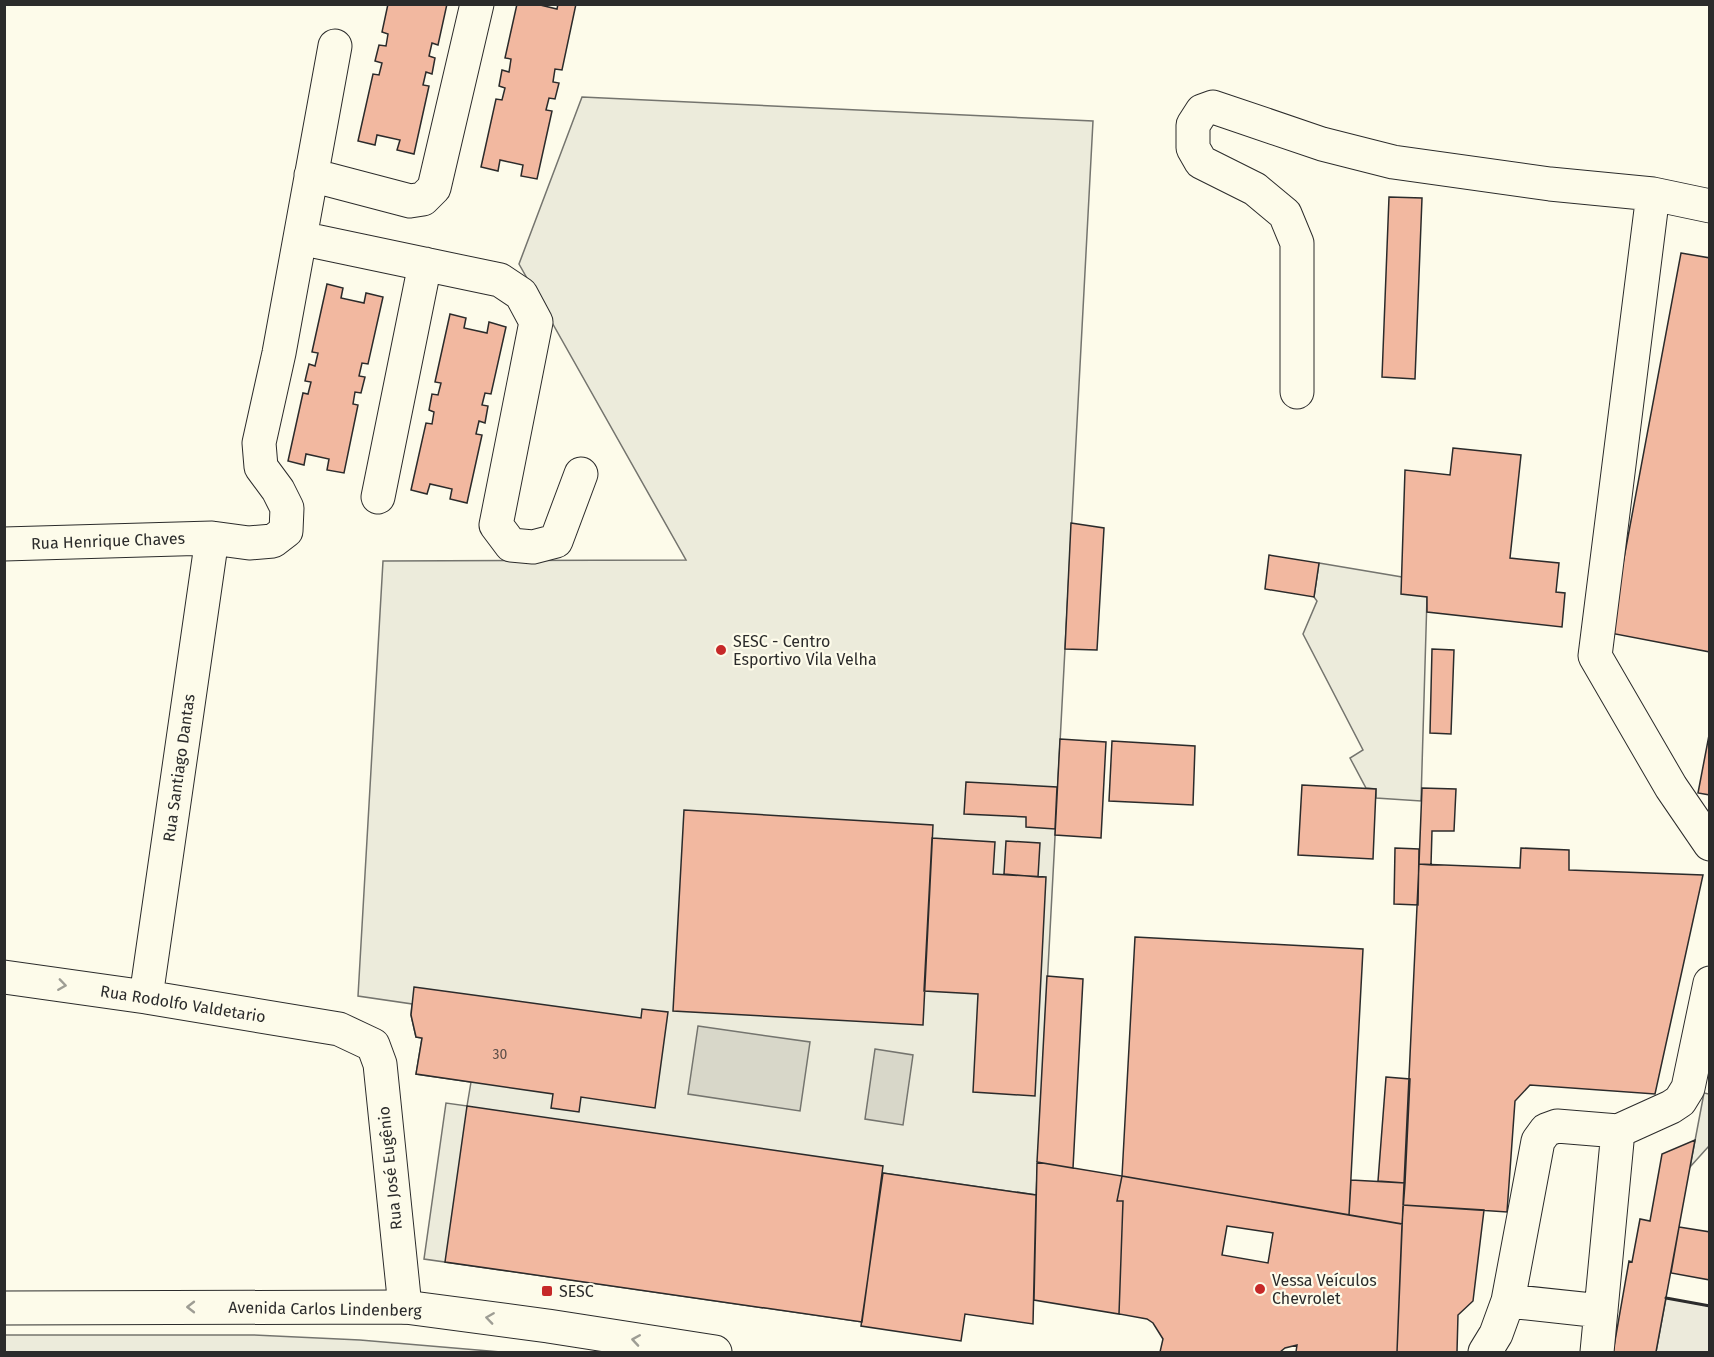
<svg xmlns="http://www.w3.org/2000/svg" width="1714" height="1357" font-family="'Fira Sans',sans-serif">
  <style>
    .green { fill: #ecebdb; stroke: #74746e; stroke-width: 1.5 }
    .parking { fill: #eceadb; stroke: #74746e; stroke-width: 1.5 }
    .water { fill: #d8d7c9; stroke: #74746e; stroke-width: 1.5 }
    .building { fill: #f2b8a0; stroke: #2b2b2b; stroke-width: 1.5; fill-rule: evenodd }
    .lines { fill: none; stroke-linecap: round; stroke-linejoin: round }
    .minor-casing { stroke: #2b2b2b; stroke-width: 35 }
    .major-casing { stroke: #2b2b2b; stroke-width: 35 }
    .minor { stroke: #fdfbea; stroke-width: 33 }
    .major { stroke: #fdfbea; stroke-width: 33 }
    .wall { stroke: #2b2b2b; stroke-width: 3 }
    .oneway { stroke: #9e9d94 }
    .poi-dot { fill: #c62828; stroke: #fdfbea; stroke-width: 2 }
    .labels { text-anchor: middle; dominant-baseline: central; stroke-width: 4.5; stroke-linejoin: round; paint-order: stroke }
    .number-label { font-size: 14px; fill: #5d4e48 }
    .street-label { font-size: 16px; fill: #2b2b2b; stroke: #fdfbea }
    .poi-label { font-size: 16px; fill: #2b2b2b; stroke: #fdfbea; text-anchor: start }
  </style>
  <rect width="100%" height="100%" fill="#fdfbea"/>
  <path class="green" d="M582,97l511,24 -57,1074 -153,-22 -21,149 -438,-63 22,-156 21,3 4,-24 -55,-8 6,-36 -6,-1 -5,-22 1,-11 -54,-8 25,-435 303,-1 -167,-296z
    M1319,563l83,14 25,20 -6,204 -45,-3v-9l-10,-1 -16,-30 13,-8 -60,-116 14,-33 -3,-4z
    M1704,1093l5,1v52l-19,21z
    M5,1335h249l106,5 141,12h-496z"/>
  <path class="parking" d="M1666,1298l43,8v46h-53z"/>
  <path class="water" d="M698,1026l112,16 -10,69 -112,-17z
    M875,1049l38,6 -10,70 -38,-6z"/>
  <path class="building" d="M388,4h59l-9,41 -6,-2 -3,13 6,2 -3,16 -6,-2 -3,13 6,1 -15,68 -17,-4 3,-10 -23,-5 -2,10 -17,-4 15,-67 6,1 3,-12 -7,-2 4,-16 7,1 2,-12 -6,-2z
    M517,4h19l21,5 1,-5h18l-14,66 -7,-1 -2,13 6,1 -4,16 -6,-1 -3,12 6,1 -15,68 -16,-3 2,-11 -23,-5 -2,11 -17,-4 15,-68 6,1 3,-12 -6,-2 3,-16 7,2 2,-13 -6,-1z
    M1389,197l33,1 -7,181 -33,-2z
    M1681,253l29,5v394l-100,-19z
    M327,284l16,4 -2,10 23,5 2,-10 17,4 -15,67 -6,-1 -3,13 6,1 -4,16 -6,-1 -2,12 5,1 -14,68 -17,-3 2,-11 -23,-5 -2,11 -16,-4 15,-68 5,1 3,-12 -6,-1 4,-17 6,2 3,-13 -6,-1z
    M450,314l16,4 -2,10 23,5 2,-11 17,5 -15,67 -6,-1 -3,12 6,1 -3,17 -6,-2 -3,13 6,1 -15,68 -17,-4 2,-10 -22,-5 -3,10 -16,-4 15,-67 6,1 2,-12 -5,-2 3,-16 6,1 3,-12 -6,-1z
    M1453,448l68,7 -11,103 49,5 -3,29 9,1 -3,34 -135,-15v-15l-26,-3 4,-124 45,5z
    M1071,523l33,5 -7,122 -32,-1z
    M1269,555l50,8 -5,34 -49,-8z
    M1432,649l22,1 -3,84 -21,-1z
    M1710,730v65l-12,-2z
    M1060,739l46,3 -5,96 -46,-3z
    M1112,741l83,5 -2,59 -84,-4z
    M966,782l91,5 -2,42 -29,-2v-10l-62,-3z
    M1302,785l74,4 -3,70 -75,-4z
    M1422,788l34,1 -2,42h-22l-1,34 -12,-1z
    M684,810l249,15 -10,200 -250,-14z
    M932,838l63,4 -2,32 53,3 -11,219 -62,-4 5,-98 -54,-3z
    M1006,841l34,2 -2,34 -34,-3z
    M1395,848l24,1 -1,56 -24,-1z
    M1521,848l48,2v20l134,5 -48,219 -125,-9 -15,16 -8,111 -104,-7 16,-341 101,4z
    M1135,937l228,12 -14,266 -227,-39z
    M1047,976l36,3 -10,189 -36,-6z
    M414,987l227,31 1,-9 26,3 -13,96 -74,-11 -2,15 -28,-4 2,-14 -137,-20 6,-36 -6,-1 -5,-22z
    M1386,1077l24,2 -5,104 -27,-2z
    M467,1106l416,60 -21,156 -417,-60z
    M1695,1140l-39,212h-43l16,-91 3,1 8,-43 10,2 12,-67z
    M1037,1162l85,14 -5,25h6l-4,113 -85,-14z
    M883,1173l153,22 -3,129 -68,-10 -4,27 -100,-15z
    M1122,1176l280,48 -5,128h-101l1,-7 -12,3 -5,4h-120l3,-13 -10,-16 -6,-4 -28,-5 4,-113h-6zM1227,1226l46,7 -5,30 -46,-8z
    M1351,1180l54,3 -3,41 -53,-9z
    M1403,1205l81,5 -11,91 -15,14 -1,37h-60z
    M1679,1227l31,5v48l-39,-7z"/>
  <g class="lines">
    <defs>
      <path id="minor" d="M311,175l99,26 13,-2 11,-11 43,-184
        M1653,194l-58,462 76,131 39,57
        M300,238l200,42 21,14 15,28 -40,203 15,20 22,2 23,-6 25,-67
        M1297,392v-149l-12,-29 -30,-25 -54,-27 -8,-14v-23l9,-14 11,-4 109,37 71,18 157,22 103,10 57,12
        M378,497l47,-233
        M4,544l208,-6 37,5 24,-2 13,-10 1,-23 -9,-18 -17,-23 -2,-24 20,-90 56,-307
        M4,977l142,20 193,32 34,16 7,19 25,243
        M146,997l66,-459
        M1618,1131l53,-24 9,-6 8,-13 22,-105
        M1508,1301l93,10
        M1485,1352l11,-18 12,-33 30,-160 8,-11 11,-4 61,5 -21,221"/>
      <path id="major" d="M4,1308l401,-1 143,19 167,26"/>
    </defs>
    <use href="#minor" class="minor-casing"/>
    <use href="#major" class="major-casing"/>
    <use href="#minor" class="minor"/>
    <use href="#major" class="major"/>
    <path class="wall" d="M1666,1298l44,8"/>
  </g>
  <defs><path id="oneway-chevron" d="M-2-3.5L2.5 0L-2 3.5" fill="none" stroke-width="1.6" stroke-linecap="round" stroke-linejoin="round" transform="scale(1.5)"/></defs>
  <g class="oneway">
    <use href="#oneway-chevron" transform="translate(62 985) rotate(8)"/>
    <use href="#oneway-chevron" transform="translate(191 1307) rotate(180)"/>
    <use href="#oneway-chevron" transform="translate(490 1318) rotate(-172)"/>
    <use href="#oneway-chevron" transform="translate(636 1340) rotate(-171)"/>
  </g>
  <g class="poi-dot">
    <circle cx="721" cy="650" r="6"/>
    <circle cx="1260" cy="1289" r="6"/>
    <rect x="541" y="1285" width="12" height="12" rx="3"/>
  </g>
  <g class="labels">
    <g class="number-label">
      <text x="500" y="1054">30</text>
    </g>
    <g class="street-label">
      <text transform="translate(108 541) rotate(-2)">Rua Henrique Chaves</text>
      <text transform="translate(179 768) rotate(-82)">Rua Santiago Dantas</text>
      <text transform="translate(183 1004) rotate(9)">Rua Rodolfo Valdetario</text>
      <text transform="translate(390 1168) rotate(-96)">Rua José Eugênio</text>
      <text transform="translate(325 1309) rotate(1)">Avenida Carlos Lindenberg</text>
    </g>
    <g class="poi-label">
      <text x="733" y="641">SESC - Centro<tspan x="733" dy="18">Esportivo Vila Velha</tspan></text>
      <text x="1272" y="1280">Vessa Veículos<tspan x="1272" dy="18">Chevrolet</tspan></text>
      <text x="559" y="1291">SESC</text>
    </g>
  </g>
  <rect width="1714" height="1357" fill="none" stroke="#2b2b2b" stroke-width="12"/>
</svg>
